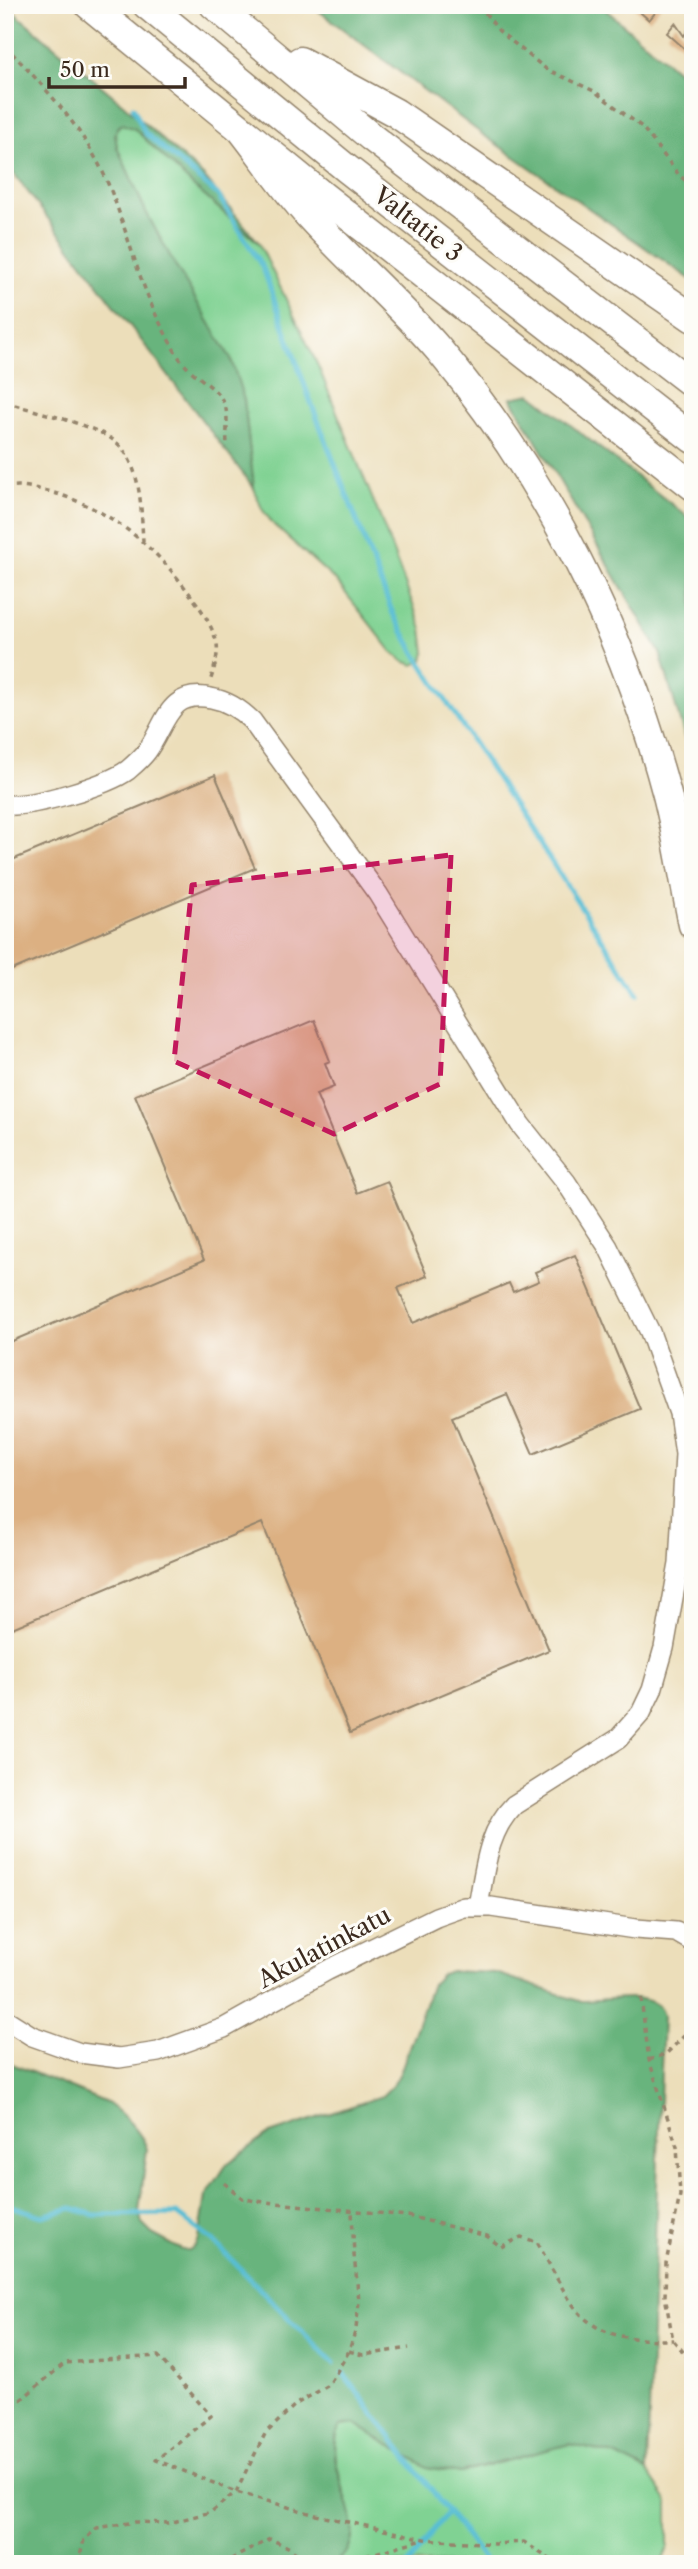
<svg xmlns="http://www.w3.org/2000/svg" width="698" height="2569" font-family="'Libre Caslon Text',serif">
  <style>
    .green { fill: #80d293; stroke: #5e7e58; stroke-width: 2 }
    .forest { fill: #68b47d; stroke: #526f4e; stroke-width: 2 }
    .lines { fill: none; stroke-linecap: round; stroke-linejoin: round }
    .stream { stroke: #56bdd4; stroke-width: 5 }
    .building { fill: #dcb082 }
    .minor-casing { stroke: #94846c; stroke-width: 22 }
    .highway-casing { stroke: #94846c; stroke-width: 31 }
    .path { stroke: #94846c; stroke-width: 3.5; stroke-dasharray: 5 5; stroke-linecap: butt }
    .minor { stroke: #fff; stroke-width: 19 }
    .highway { stroke: #fff; stroke-width: 28 }
    .marked { fill: #c2185b; fill-opacity: 0.2; stroke: #c2185b; stroke-width: 5; stroke-dasharray: 14 9; stroke-linejoin: round }
    .labels { text-anchor: middle; dominant-baseline: central; stroke-width: 6; stroke-linejoin: round; paint-order: stroke }
    .street-label { font-size: 24px; fill: #3b2a1e; stroke: #fdfcf7 }
  </style>
  <rect width="100%" height="100%" fill="#fdfcf7"/>
  <filter id="ink" filterUnits="userSpaceOnUse"><feTurbulence type="fractalNoise" baseFrequency=".0143" numOctaves="2"/><feDisplacementMap in="SourceGraphic" scale="14" xChannelSelector="R" yChannelSelector="G"/><feConvolveMatrix kernelMatrix="1 2 1 2 8 2 1 2 1" color-interpolation-filters="sRGB"/></filter>
  <filter id="wash" filterUnits="userSpaceOnUse"><feTurbulence type="fractalNoise" baseFrequency=".00686" numOctaves="4" result="noise"/><feDisplacementMap in="SourceGraphic" scale="28" xChannelSelector="R" yChannelSelector="G"/><feGaussianBlur stdDeviation="1.57" result="paint"/><feColorMatrix in="noise" values="0 0 0 0 0 0 0 0 0 0 0 0 0 0 0 0 0 1.4 0 .05"/><feComposite in="paint" operator="in"/></filter>
  <g filter="url(#wash)">
    <rect width="100%" height="100%" fill="#ecdeba"/>
    <path class="green" d="M122,123l13,6 57,56 67,58 59,123 62,151 42,112 3,23 -2,8 -9,5 -11,-4 -10,-8 -57,-72 -62,-56 -12,-16 -8,-21 -10,-88 -98,-188 -29,-65 -2,-13 2,-6z
      M354,2424l73,43 33,6 109,-29 46,11 32,16 21,31v46l-7,16h-327c4,-5 12,-10 15,-16 15,-34 -27,-82 -9,-122z"/>
    <path class="forest" d="M5,5l118,99 81,73 55,66 -67,-58 -57,-56 -13,-5 -5,4 -2,6 2,13 29,65 29,53 56,94 13,41 10,88 -249,-326z
      M311,5h289l93,79v197l-211,-147z
      M531,394l162,127v244l-33,-112 -149,-255z
      M450,1971l46,2 83,28c19,1 64,-10 79,5 3,2 4,7 5,10l-16,455 -32,-16 -46,-11 -109,29 -33,-6 -73,-43 -14,2c-20,39 25,86 9,122 -3,6 -11,11 -15,16h-329v-503l104,43c14,10 33,29 38,45l-8,62 3,13 10,10 30,16h7l6,-4 4,-7 7,-43 21,-32 40,-29 115,-39 12,-12 6,-11 32,-89 8,-9z"/>
    <g class="lines">
      <path class="stream" d="M133,107l12,26 73,62 45,73 47,132 83,214 25,44 220,336
        M5,2204l37,12 30,-8 22,7 83,-1 36,27 121,123
        M343,2373l144,191
        M409,2564l39,-53"/>
    </g>
    <g id="blocks">
      <path class="building" d="M632,5h30l-13,15z
        M693,22v34l-26,-23 8,-10 9,13z
        M215,775l40,93 -250,105v-110z
        M314,1020l16,41 -5,2 9,24 -18,7 41,99 30,-12 40,95 -29,12 15,35 96,-40 4,9 26,-11 -4,-9 40,-17 65,154 -107,45 -26,-60 -55,23 97,233 -199,83 -88,-210 -257,108v-287l199,-84 -69,-165z"/>
    </g>
  </g>
  <g filter="url(#ink)">
    <use href="#blocks" fill-opacity="0" stroke="#94846c" stroke-width="2"/>
    <g class="lines">
      <defs>
        <path id="minor" d="M5,805c27,2 101,-19 123,-35 7,-6 14,-12 19,-19 19,-26 21,-62 64,-53 17,3 29,11 41,23l126,173 142,230 46,58 42,65 42,85 29,81 6,41 -6,110 -15,84 -12,42 -11,23 -23,26 -104,66c-27,27 -29,65 -36,101
          M5,2019l27,17 48,17 39,5 39,-6 66,-24 104,-58 108,-53 28,-10h27l144,22 41,3 17,10"/>
        <path id="highway" d="M89,5l234,191 370,290
          M147,5l199,163 347,271
          M214,5l157,132 322,247
          M300,61l96,52 297,205
          M241,129c23,29 44,61 69,88 42,46 89,86 129,133 108,129 185,282 228,445 11,43 17,87 26,130"/>
      </defs>
      <use href="#minor" class="minor-casing"/>
      <use href="#highway" class="highway-casing"/>
      <path class="path" d="M479,5l20,26 47,38 48,22 48,36 37,48 14,12
        M5,46c40,41 82,86 104,140 19,46 29,95 52,139 7,13 15,31 25,41 12,13 29,20 38,37 5,10 2,30 3,42
        M5,402c28,9 92,23 112,41 25,23 24,68 26,98
        M5,488c11,-4 27,-1 37,2 59,13 108,51 144,99 12,15 24,32 30,51 4,12 -2,29 -6,42
        M5,561l6,14
        M688,1967l5,2
        M641,1998l8,62 28,87 3,48 -14,68 -1,33 8,44 12,14 8,20
        M649,2060l17,-6 27,-27
        M224,2183l18,15 13,3 153,15 79,20 14,11 20,-10 16,5c41,73 43,99 136,98
        M349,2351l14,4 46,-7
        M5,2413l60,-50 93,-7 53,60 -55,44 80,32 80,23 109,24 69,5 30,-2 33,22
        M78,2564l6,-24 13,-12 38,-6 34,1 42,-11 25,-20 29,-58 31,-30 33,-19 20,-34 7,-22 3,-28 -5,-46 -2,-44
        M222,2564l48,-25 18,8 22,17
        M338,2564l85,-25"/>
      <use href="#minor" class="minor"/>
      <use href="#highway" class="highway"/>
    </g>
  </g>
  <path class="marked" d="M451,855l-11,229 -106,50 -160,-73 18,-176z"/>
  <g class="labels">
    <g class="street-label">
      <text transform="translate(418 224) rotate(38)">Valtatie 3</text>
      <text transform="translate(324 1947) rotate(-28)">Akulatinkatu</text>
    </g>
  </g>
  <rect width="698" height="2569" fill="none" stroke="#fdfcf7" stroke-width="28"/>
  <path d="M49 77v10h136v-10" fill="none" stroke="#3b2a1e" stroke-width="3.5"/>
  <text x="60" y="77" font-size="21" fill="#3b2a1e" stroke="#fdfcf7" stroke-width="5" paint-order="stroke">50 m</text>
</svg>
